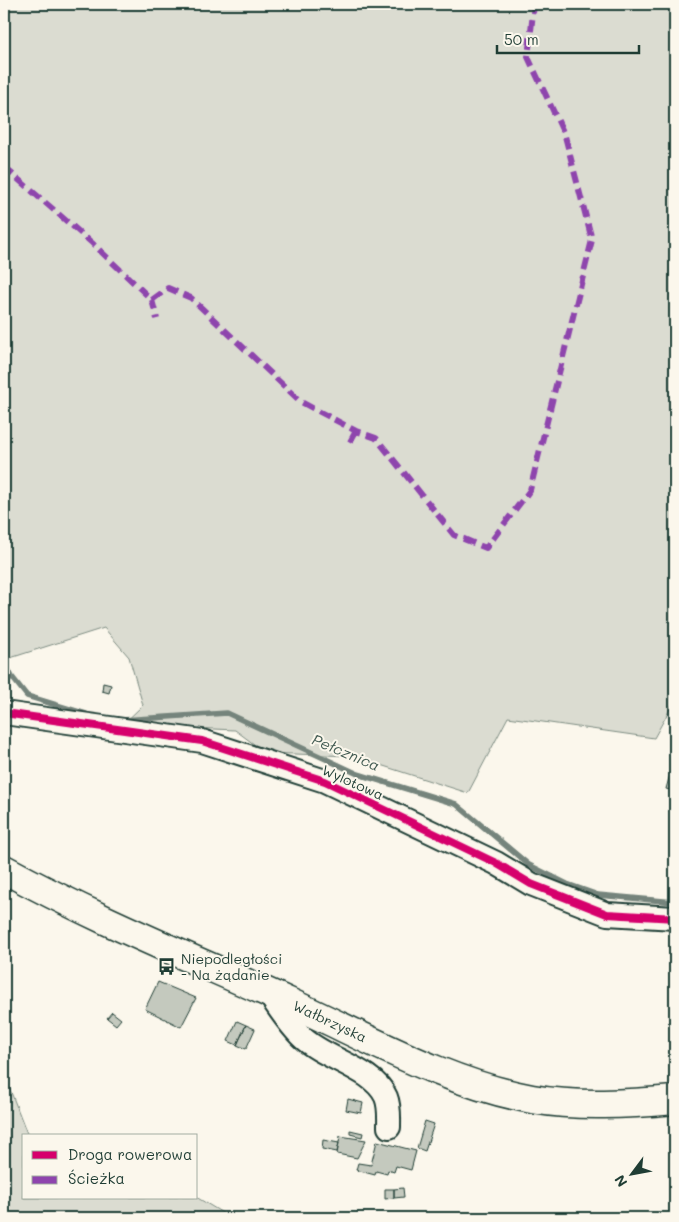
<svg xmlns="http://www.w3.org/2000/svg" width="679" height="1222" font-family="Mali,sans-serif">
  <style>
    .green { fill: #dbdcd1; stroke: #7d8c82 }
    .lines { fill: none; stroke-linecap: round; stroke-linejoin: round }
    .stream { stroke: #74847b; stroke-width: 5.5 }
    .building { fill: #c4c9be; stroke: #1f3d34 }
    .minor-casing { stroke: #1f3d34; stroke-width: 26 }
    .major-casing { stroke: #1f3d34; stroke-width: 31 }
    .minor { stroke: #fbf7ec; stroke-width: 22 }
    .major { stroke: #fbf7ec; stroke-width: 28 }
    .quiet { stroke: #8e44ad; stroke-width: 6; stroke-dasharray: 12 6; stroke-linecap: butt }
    .cycleway-casing { stroke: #fbf7ec; stroke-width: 11 }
    .cycleway { stroke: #d6006c; stroke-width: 8 }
    .labels { text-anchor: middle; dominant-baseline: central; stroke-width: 4; stroke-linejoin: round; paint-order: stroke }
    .street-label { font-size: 14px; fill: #1f3d34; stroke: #fbf7ec }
    .poi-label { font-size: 14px; fill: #1f3d34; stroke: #fbf7ec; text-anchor: start }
    .water-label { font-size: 15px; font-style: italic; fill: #425b52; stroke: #fbf7ec }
  </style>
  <rect width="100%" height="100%" fill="#fbf7ec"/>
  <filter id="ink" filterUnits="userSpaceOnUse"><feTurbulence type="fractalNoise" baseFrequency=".02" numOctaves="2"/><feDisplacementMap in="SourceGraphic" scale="10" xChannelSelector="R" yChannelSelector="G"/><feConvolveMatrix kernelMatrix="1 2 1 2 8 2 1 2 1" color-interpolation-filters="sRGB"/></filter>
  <g filter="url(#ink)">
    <path class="green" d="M4,4h671v696l-21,38 -146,-21 -40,76 -116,-37 -86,-3 -31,-23 -63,-3 -55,3 26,-25 -14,-48 -25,-29 -100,32z
      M4,1074l24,62h-4v62l172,-1 35,21h-227z"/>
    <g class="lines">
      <path class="stream" d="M4,661l8,16 15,19 59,18
        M122,720l105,-7 131,61 98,30 73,61 38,19 31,11 77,7"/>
    </g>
    <path class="building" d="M103,683l8,2 -2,8 -7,-2z
      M675,756v35l-9,-2z
      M158,982l38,16 -15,29 -36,-18z
      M112,1012l9,7 -5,6 -9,-7z
      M237,1021l9,4 -9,20 -9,-4z
      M246,1025l9,4 -9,20 -9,-4z
      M348,1099l15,4 -2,10 -15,-3z
      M425,1121l9,3 -9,27 -8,-3z
      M350,1130l13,3 -1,4 -12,-3z
      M340,1136l26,4 -9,18 -20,-4z
      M323,1140l16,3 -2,9 -15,-3z
      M377,1141l39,10 -5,19 -15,-4 -2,6 -6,-2 -1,4 -11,-3 -1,4 -19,-5 2,-7 13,2z
      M403,1188l1,9 -10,1v-9z
      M385,1189h9v9l-9,1z"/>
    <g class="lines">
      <defs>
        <path id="minor" d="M4,713l198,28 123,40 171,82 35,21 76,30 68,4
          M268,993c11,15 21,32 35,45 22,21 71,31 83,59 4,10 3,20 3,30"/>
        <path id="major" d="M4,869c93,51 190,90 287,134 77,35 157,81 241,96 46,8 97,5 143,1"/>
      </defs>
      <use href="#minor" class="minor-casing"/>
      <use href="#major" class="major-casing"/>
      <use href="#minor" class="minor"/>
      <use href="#major" class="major"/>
      <path class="quiet" d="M4,167l88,76 60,57 5,19
        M152,300l16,-12 23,10 110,104 55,29 20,7 78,97 32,13 44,-58 62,-250 -27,-104 -37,-79 6,-53
        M350,442l6,-11"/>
      <defs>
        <path id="cycleway" d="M4,713l198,28 123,40 171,82 35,21 76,30 68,4"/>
      </defs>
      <use href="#cycleway" class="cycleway-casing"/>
      <use href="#cycleway" class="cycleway"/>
    </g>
  </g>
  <defs>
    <symbol id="bus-bare" viewBox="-9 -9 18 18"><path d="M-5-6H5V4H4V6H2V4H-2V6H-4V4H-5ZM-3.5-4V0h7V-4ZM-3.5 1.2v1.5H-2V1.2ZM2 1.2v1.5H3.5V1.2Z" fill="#1f3d34" stroke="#fbf7ec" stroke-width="2.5" paint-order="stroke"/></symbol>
  </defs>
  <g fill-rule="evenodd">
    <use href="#bus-bare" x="154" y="954" width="25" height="25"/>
  </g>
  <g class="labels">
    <g class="street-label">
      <text transform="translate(353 782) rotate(24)">Wylotowa</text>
      <text transform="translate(330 1021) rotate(25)">Wałbrzyska</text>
    </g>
    <g class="poi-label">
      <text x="181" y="958">Niepodległości<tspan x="181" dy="16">- Na żądanie</tspan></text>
    </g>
    <g class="water-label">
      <text transform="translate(346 752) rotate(23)">Pełcznica</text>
    </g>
  </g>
  <rect width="679" height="1222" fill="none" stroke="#fbf7ec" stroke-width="20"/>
  <rect x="10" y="10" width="659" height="1202" fill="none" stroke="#1f3d34" stroke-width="2" filter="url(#ink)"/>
  <rect x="22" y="1134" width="175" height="65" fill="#fbf7ec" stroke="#a3ada2"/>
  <rect x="32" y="1151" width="25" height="8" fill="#d6006c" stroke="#a3ada2"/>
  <text x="68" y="1160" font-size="15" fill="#1f3d34">Droga rowerowa</text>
  <rect x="32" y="1176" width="25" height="8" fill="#8e44ad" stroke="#a3ada2"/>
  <text x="68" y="1184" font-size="15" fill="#1f3d34">Ścieżka</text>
  <g transform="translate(632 1174) rotate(238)" stroke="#fbf7ec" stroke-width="4" paint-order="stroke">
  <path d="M0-4L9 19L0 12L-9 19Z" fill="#1f3d34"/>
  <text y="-8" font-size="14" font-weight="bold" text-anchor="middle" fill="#1f3d34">N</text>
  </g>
  <path d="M497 45v8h142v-8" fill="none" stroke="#1f3d34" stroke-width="2.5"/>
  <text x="504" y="45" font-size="15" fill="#1f3d34" stroke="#fbf7ec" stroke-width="4" paint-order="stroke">50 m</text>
</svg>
